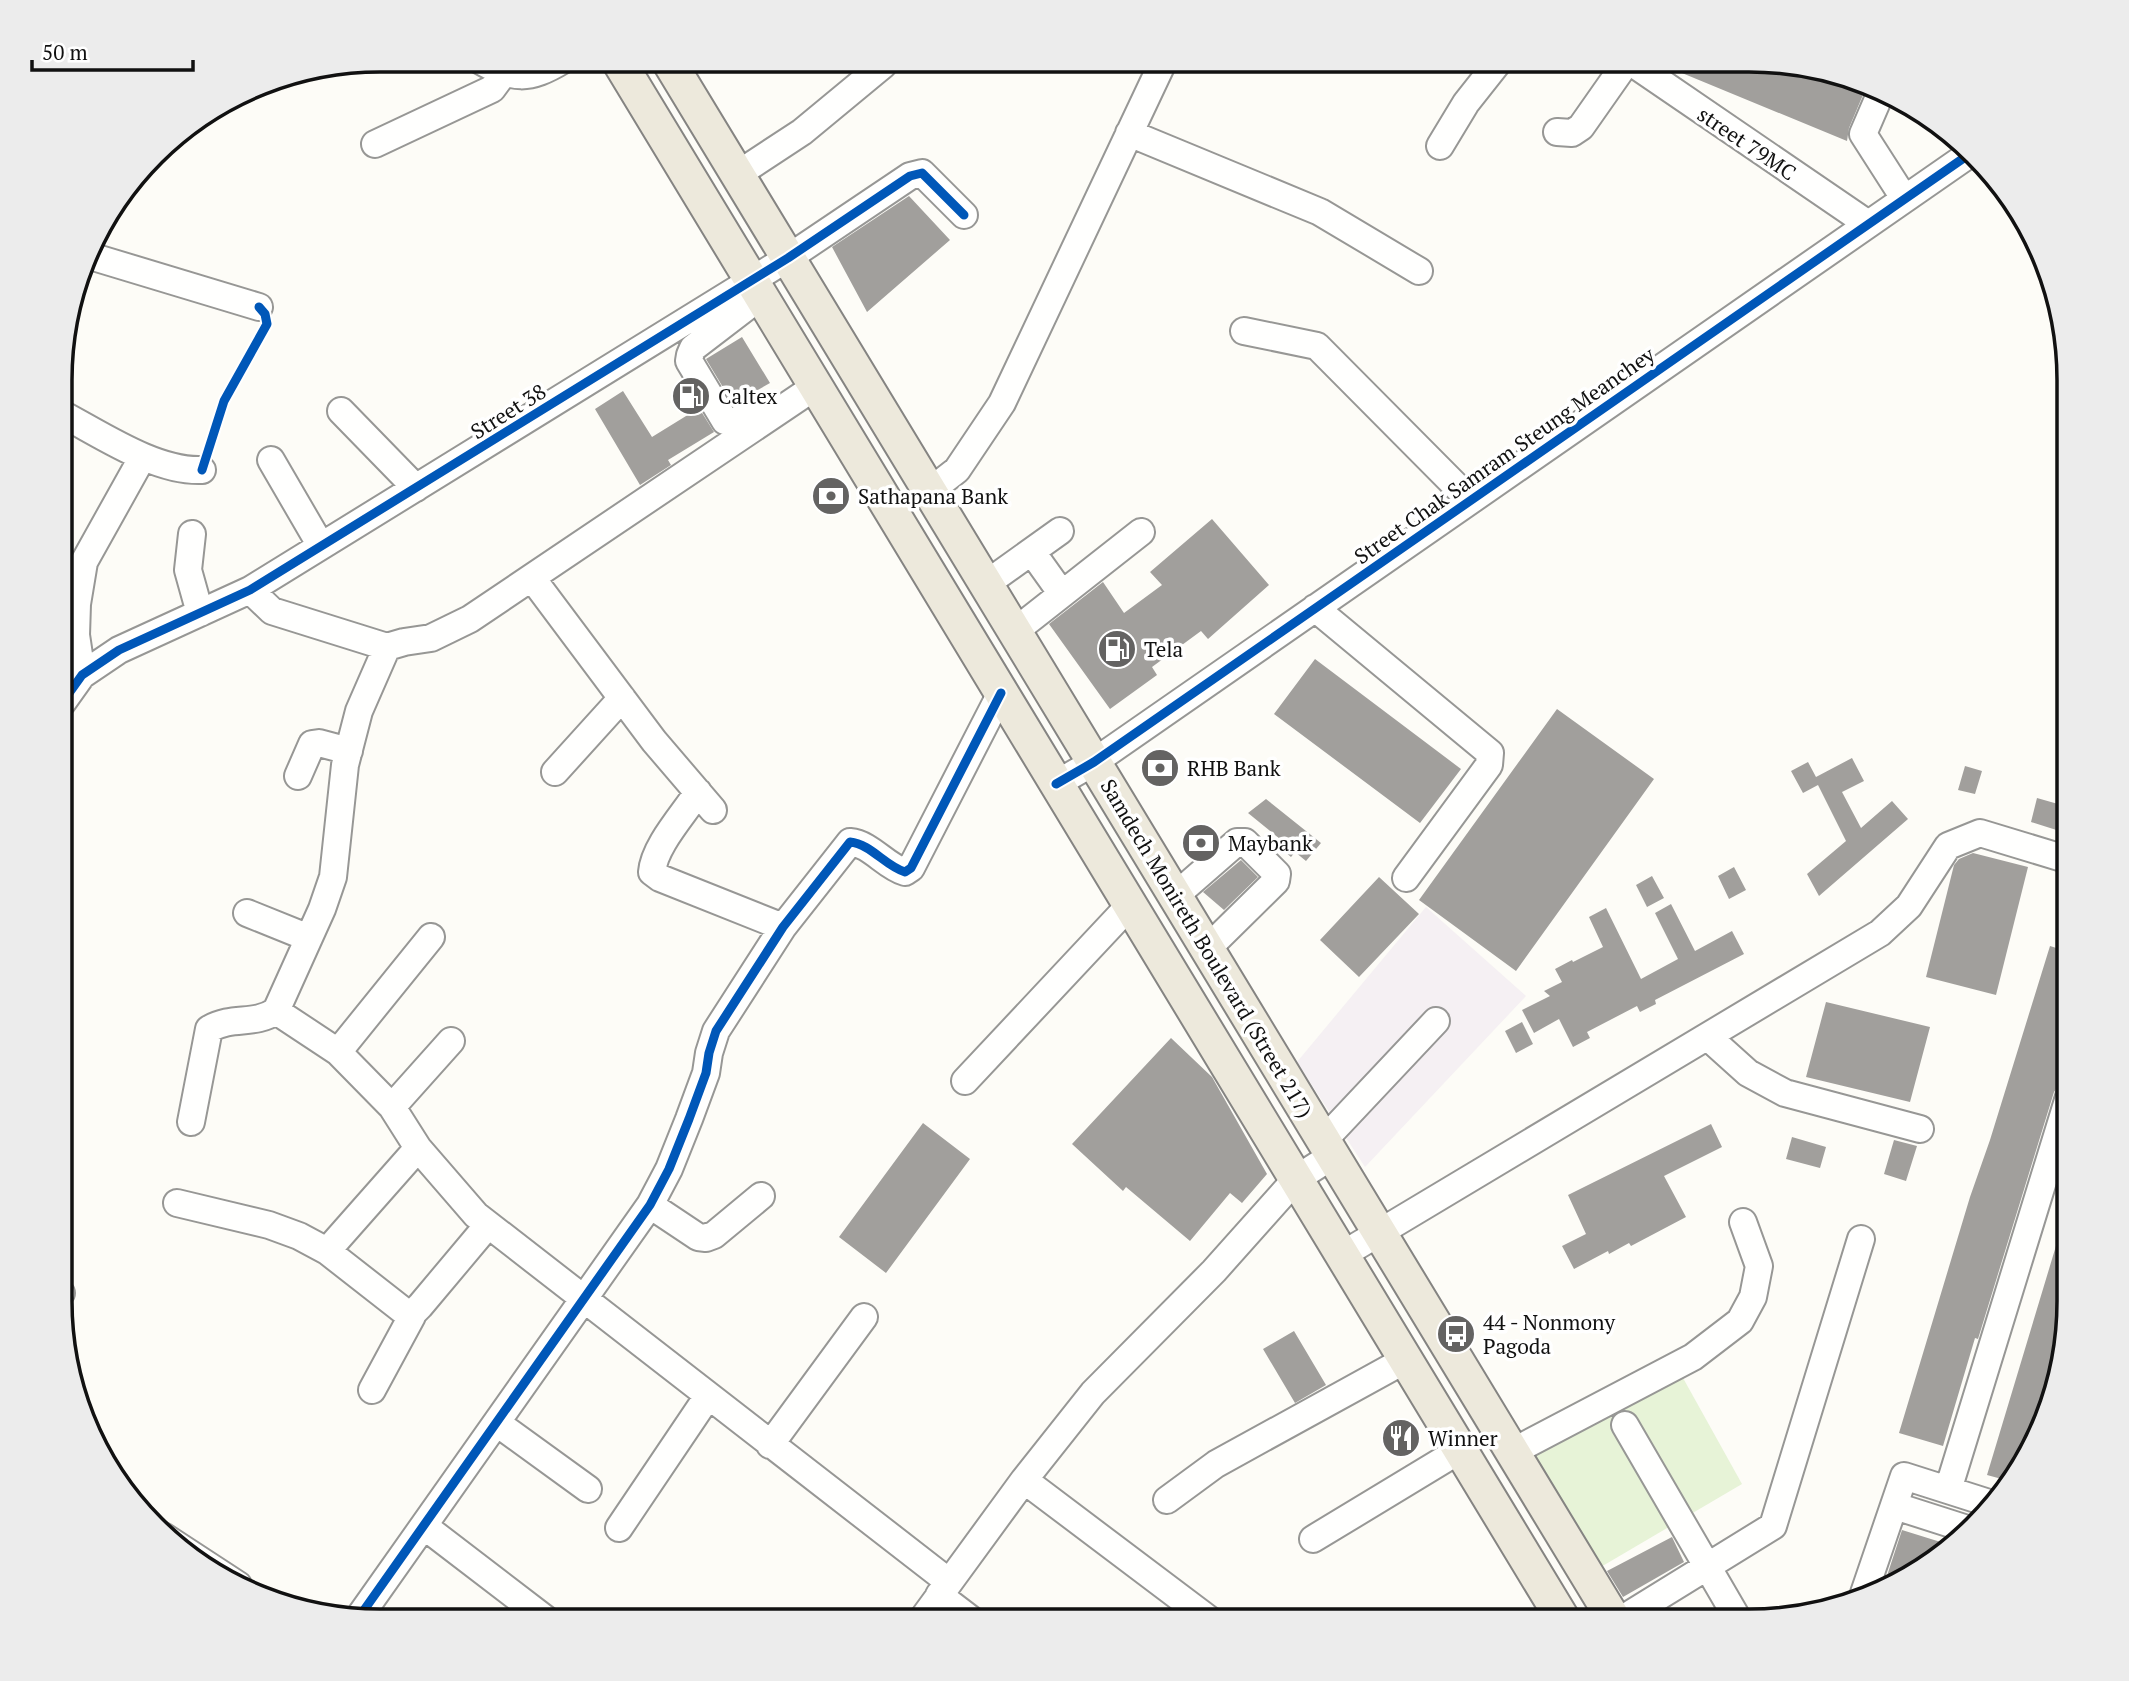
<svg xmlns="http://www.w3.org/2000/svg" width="2129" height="1681" font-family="'PT Serif',serif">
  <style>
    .industrial { fill: #f5f0f3 }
    .green { fill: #e7f3d7 }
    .building { fill: #a19f9c }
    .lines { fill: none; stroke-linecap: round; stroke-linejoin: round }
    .minor-casing { stroke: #979795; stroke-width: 30 }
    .major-casing { stroke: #858482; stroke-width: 37 }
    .minor { stroke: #fffffe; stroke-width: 26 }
    .major { stroke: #ede9dc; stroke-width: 33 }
    .cycleway-casing { stroke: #fff; stroke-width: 13 }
    .cycleway { stroke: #0057b8; stroke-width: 9 }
    .labels { text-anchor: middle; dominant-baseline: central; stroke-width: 7; stroke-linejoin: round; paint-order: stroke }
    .street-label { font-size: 21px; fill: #111; stroke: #fff }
    .poi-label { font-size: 21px; fill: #111; stroke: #fff; text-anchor: start }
    .rim { fill: none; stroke: #111; stroke-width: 3.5 }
  </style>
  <rect width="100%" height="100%" fill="#fdfcf7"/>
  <path class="industrial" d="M1426,907l100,89 -161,171 -68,-105z"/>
  <path class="green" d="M1678,1369l64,115 -148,87 -68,-115z"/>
  <path class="building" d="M1656,60h114l98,23 -19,45 -2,13 -182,-75z
    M909,196l41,44 -83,72 -35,-65z
    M742,337l28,46 -37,21 -27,-45z
    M623,391l29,46 47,-29 15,24 -46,28 3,5 -31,20 -45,-76z
    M1212,519l57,66 -61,54 -7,-8 -49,36 5,8 -47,34 -61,-85 54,-42 21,31 38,-28 -12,-13z
    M1315,659l146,110 -41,54 -146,-109z
    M1557,709l97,70 -138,192 -97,-71z
    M1852,758l12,23 -22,11 19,36 31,-27 16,18 -89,77 -12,-22 39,-33 -28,-56 -15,8 -12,-22 17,-9 8,15z
    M1965,766l17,5 -7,23 -17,-4z
    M2064,782l5,1v51l-38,-12 6,-24 21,6z
    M1266,799l55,44 -15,18 -11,-9 -4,5 -15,-13 4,-5 -32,-26z
    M1973,853l55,14 -32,128 -70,-18 28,-112 5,-6z
    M1241,860l17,17 -34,33 -21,-18z
    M1734,867l12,23 -17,9 -11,-23z
    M1652,876l12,22 -17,9 -11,-22z
    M1379,877l40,37 -60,63 -39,-37z
    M1671,904l24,47 37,-20 12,23 -89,46 1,4 -16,8 -3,-6 -50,26 3,6 -17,9 -14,-28 -25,14 -12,-23 28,-14 -6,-5 18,-9 -7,-13 17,-9 1,2 30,-15 -14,-30 17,-9 35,71 37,-20 -23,-46z
    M2050,946l19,6v99l-10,34 -5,7 -76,247 -3,-1 -32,108 -44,-13 71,-236 20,-57z
    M1826,1002l104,25 -20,75 -104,-25z
    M1522,1022l11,22 -17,9 -11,-22z
    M1171,1038l41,39 55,97 -25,29 -12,-10 -40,48 -64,-54 -3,4 -51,-47z
    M923,1123l47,36 -84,114 -47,-36z
    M1711,1124l11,23 -58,29 22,41 -55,29 -2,-3 -20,11 -1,-3 -34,18 -12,-23 24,-12 -18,-39z
    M1792,1137l34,10 -6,21 -34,-9z
    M1894,1140l23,6 -11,35 -22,-7z
    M2065,1216l4,1v106l-24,101 -36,57 -22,-6z
    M1294,1331l32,54 -31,18 -32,-54z
    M1902,1530l45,14 -65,47z
    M1672,1537l12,25 -61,35 -16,-26z"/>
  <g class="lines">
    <defs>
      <path id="minor" d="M479,60c35,20 49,21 84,0
        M1628,60l240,164
        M1882,90l-19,44 41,64
        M1557,132l15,1 9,-6 47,-67
        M1129,133l191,79 99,59
        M375,144l117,-55 11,-15
        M1440,146l26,-43 34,-43
        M738,174l64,-42 81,-67 2,-5
        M90,256l169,51
        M1244,331l73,15 153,154
        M758,407l-25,16 -8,-2 -36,-60 1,-6 3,-7 68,-52
        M341,411l75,77
        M62,414c40,21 94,58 140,56
        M271,460l50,86
        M930,491l27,-21 45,-67 162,-343
        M192,534l-4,36 12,43
        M1032,552l30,42
        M532,578l122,163 59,69
        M986,584l74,-53
        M250,590l22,21 115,36
        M1315,608l175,145 -1,12 -83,113
        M1015,631l126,-99
        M82,675l-6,-40 1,-31 7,-42 58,-104
        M62,703l20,-28 37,-25 131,-60 538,-332 122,-82 12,-3 42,42
        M555,772l67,-74
        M298,776l14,-32 7,-1 30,8
        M1056,784l38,-22 877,-609
        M698,792c-14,22 -44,54 -46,80l8,6 123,49
        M1175,896l62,-54h8l32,32 -1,7 -69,68
        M247,913l62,25
        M276,1011l62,41 54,55 26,41 58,67 473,367
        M1708,1037l40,36 37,20 135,36
        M338,1052l93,-115
        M965,1081l165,-176
        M392,1107l59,-66
        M191,1122l18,-93c25,-14 44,-3 67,-18l46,-102 11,-32 12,-112 14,-54 28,-64 17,-5 27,-4 39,-19 346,-233
        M1323,1141l113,-120
        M177,1203l92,22 30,11 28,15 78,61 10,-1 5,-5 68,-81
        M650,1205l48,32 8,1 8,-3 47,-39
        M327,1251l91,-103
        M1342,1255l538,-322 29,-27 39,-60 32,-13 89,27
        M60,1294l1,-1
        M372,1390l40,-74 -2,-4
        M497,1423l91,66
        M1625,1425l114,196
        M770,1445l94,-128
        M1512,1452l181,-95 47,-36 13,-24 6,-31 -16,-44
        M1024,1480l187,141
        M1948,1490l121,-393
        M1167,1500l49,-36 189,-104
        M1895,1506l72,23
        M424,1526l124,95
        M619,1528l89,-132
        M163,1536l75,49
        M1313,1539l147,-89
        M939,1595l34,26
        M1862,1599l42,-123 91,29
        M357,1620l293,-415 19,-36 20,-50 17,-46 3,-20 7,-22 67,-104 67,-85c21,2 35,24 55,30l6,-4 90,-175
        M921,1621l103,-141 69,-87 121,-122 82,-92 36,-23
        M1619,1621l154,-95 88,-287"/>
      <path id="major" d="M618,60l946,1561
        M668,60l947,1561"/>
    </defs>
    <use href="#minor" class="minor-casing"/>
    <use href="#major" class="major-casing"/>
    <use href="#minor" class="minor"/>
    <use href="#major" class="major"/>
    <defs>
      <path id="cycleway" d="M202,470l22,-69 43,-77 -2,-10 -6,-7
        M62,703l20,-28 37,-25 131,-60 538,-332 122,-82 12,-3 42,42
        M1056,784l38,-22 877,-609
        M357,1620l293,-415 19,-36 20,-50 17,-46 3,-20 7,-22 67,-104 67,-85c21,2 35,24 55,30l6,-4 90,-175"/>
    </defs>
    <use href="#cycleway" class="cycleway-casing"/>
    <use href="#cycleway" class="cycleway"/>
  </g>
  <defs>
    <symbol id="fuel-disc" viewBox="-11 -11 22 22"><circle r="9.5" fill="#646362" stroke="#fff"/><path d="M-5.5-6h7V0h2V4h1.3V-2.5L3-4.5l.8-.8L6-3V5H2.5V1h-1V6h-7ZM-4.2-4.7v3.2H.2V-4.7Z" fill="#fff"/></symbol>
    <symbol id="bank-disc" viewBox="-11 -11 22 22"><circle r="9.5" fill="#646362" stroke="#fff"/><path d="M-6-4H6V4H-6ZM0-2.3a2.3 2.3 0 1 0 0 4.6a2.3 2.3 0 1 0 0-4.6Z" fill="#fff"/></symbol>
    <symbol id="bus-disc" viewBox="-11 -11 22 22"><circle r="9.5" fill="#646362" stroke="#fff"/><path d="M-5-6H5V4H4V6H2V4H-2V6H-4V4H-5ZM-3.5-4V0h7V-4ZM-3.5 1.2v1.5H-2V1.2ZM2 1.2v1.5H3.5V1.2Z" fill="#fff"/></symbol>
    <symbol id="restaurant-disc" viewBox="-11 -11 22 22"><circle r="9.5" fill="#646362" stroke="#fff"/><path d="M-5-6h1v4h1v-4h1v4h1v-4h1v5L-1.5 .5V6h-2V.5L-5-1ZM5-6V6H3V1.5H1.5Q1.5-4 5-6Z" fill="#fff"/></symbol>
  </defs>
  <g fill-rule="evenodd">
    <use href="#fuel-disc" x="669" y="374" width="44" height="44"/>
    <use href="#bank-disc" x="809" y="474" width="44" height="44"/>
    <use href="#fuel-disc" x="1095" y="627" width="44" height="44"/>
    <use href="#bank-disc" x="1138" y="746" width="44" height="44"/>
    <use href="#bank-disc" x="1179" y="821" width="44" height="44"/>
    <use href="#bus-disc" x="1434" y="1312" width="44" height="44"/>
    <use href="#restaurant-disc" x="1379" y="1416" width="44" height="44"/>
  </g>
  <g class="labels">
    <g class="street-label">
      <text transform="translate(1747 143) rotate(34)">street 79MC</text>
      <text transform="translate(508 411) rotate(-32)">Street 38</text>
      <text transform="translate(1504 455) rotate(-35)">Street Chak Samram Steung Meanchey</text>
      <text transform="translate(1207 948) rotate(59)">Samdech Monireth Boulevard (Street 217)</text>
    </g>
    <g class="poi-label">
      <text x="718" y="396">Caltex</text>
      <text x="858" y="496">Sathapana Bank</text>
      <text x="1144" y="649">Tela</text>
      <text x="1187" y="768">RHB Bank</text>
      <text x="1228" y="843">Maybank</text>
      <text x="1483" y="1322">44 - Nonmony<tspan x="1483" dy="24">Pagoda</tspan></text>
      <text x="1428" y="1438">Winner</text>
    </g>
  </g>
  <path d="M0 0H2129V1681H0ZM380 72H1749A308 308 0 0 1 2057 380V1301A308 308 0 0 1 1749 1609H380A308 308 0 0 1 72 1301V380A308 308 0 0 1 380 72Z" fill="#ececec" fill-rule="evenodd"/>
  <path class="rim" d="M380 72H1749A308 308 0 0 1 2057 380V1301A308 308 0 0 1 1749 1609H380A308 308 0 0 1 72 1301V380A308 308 0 0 1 380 72Z"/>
  <path d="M32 60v10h161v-10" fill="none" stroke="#111111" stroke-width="3.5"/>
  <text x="42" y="60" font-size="21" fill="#111111" stroke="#ffffff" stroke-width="5" paint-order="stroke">50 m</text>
</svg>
